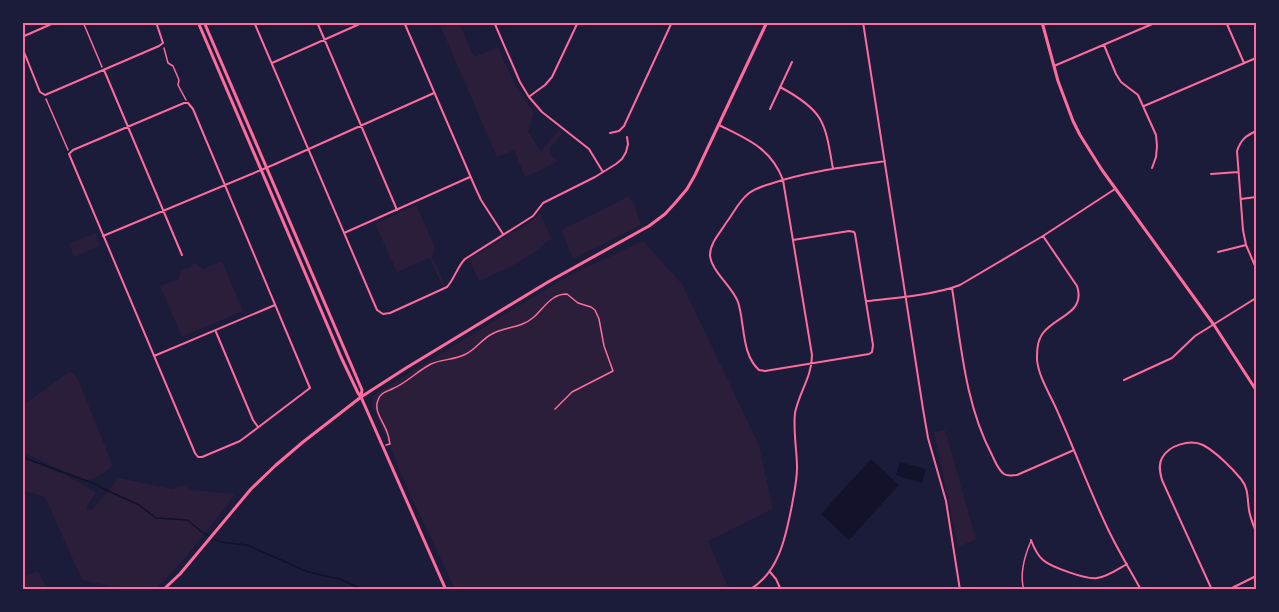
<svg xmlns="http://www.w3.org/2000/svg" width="1279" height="612" font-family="Rubik,sans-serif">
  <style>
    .green { fill: #2a1e3b }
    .water { fill: #12122b }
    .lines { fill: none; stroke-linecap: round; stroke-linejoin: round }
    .stream { stroke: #12122b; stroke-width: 1.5 }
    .path { stroke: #ff6b9d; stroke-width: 1.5 }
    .service { stroke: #ff6b9d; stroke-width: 1.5 }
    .minor { stroke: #ff6b9d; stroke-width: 2 }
    .tertiary { stroke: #ff6b9d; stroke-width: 3 }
    .secondary { stroke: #ff6b9d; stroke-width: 3 }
    .neatline { fill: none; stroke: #ff6b9d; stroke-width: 2 }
  </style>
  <rect width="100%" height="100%" fill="#1b1b3a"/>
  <path class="green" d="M439,23h20l15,34 24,-10c10,23 19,46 36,65l-6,20 13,19 17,-20 4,3 -12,14 1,7 7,6c-11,6 -22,12 -33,16l-11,-27 -17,7z
    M629,196l6,10 6,19 -68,34 -12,-29z
    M416,205l19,42 -3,10 13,28 -3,1 -12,-28 -33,14 -22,-48z
    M540,213l11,25c-24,22 -42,30 -72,43l-10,-22 60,-36z
    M95,233l5,13 -26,11 -5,-13z
    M643,241l39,43 77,161 14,64 -65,32 21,48h-274l-46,-97 -36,-85 -1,-11 196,-120z
    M222,261l21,50 -61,26 -22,-51 19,-7 2,-10 8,-1 5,-5 9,6z
    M69,372l4,1 5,6 35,87c-11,8 -18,15 -32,14l-58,-28v-47z
    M945,430l31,109 -18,8 -24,-115z
    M23,457l46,20 27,15 -10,16 6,2 26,-32 55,11 9,-4 10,5 41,4 1,2c-14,17 -67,89 -83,94 -14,3 -54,-7 -69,-10l-37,-83 -22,-7z
    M38,571l9,18h-24v-12z"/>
  <path class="water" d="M871,459l28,26 -50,55 -28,-26z
    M900,462l26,7 -4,14 -26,-8z"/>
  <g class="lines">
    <path class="stream" d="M22,457l76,28 2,2 39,18 17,13 31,2 15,12 7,4
      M213,538l6,4 28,3 61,27 32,7 24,11"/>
    <path class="path" d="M83,22l19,45
      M164,48l4,15 5,3 6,14 -1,5 8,15
      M46,99l22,51
      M386,445l4,-1c-1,-3 -1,-7 -2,-9 -3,-12 -15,-23 -10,-35 2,-7 8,-8 14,-11 15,-6 25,-18 39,-25 11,-5 24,-4 35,-10 10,-5 16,-15 26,-20 14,-8 28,-5 42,-17 11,-10 17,-23 33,-23l11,9 13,4 4,3 4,9 5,27 9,25 -41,21 -17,17"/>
    <path class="service" d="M1024,590c-5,-16 1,-35 7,-49"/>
    <path class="minor" d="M254,22l120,281 3,7 6,4 7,-1 57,-26c8,-9 10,-20 18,-28l68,-43 10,-13 52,-26 21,-13 6,-5 4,-7 2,-8 -1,-7
      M317,22l80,188
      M404,22l71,165 6,13 22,34
      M494,22l26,60 9,15 13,15 47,37 14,23
      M863,22l60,387 5,29 18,63 14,89
      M1226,22l18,41
      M22,37l34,-15
      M1104,45l12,29 5,8 17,13 18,40 1,11 -1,11 -4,11
      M22,47l18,45 5,3 114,-49 4,-3 -7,-21
      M272,63l92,-41
      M1054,66l103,-44
      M104,70l78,185
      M780,87c45,24 45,36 53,82
      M530,96l15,-11 7,-8 26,-55
      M184,103h4l5,6 117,279 -70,53 -38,16h-4l-3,-4 -126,-299 4,-4z
      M1144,106l112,-48
      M770,109l22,-47
      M719,125c28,14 52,23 64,55l29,175c0,22 -13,37 -17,58 -2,18 2,37 2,55 0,13 -3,25 -5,37 -6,31 -13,68 -43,85
      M1256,131c-10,5 -15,8 -19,20l6,79 3,15 10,23
      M610,133l9,-2 5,-5 48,-104
      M1211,174l27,-2
      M1241,199l15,-2
      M344,233l126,-56
      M103,236l170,-71 161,-72
      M1043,236l34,50c9,27 -21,30 -34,47 -6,8 -6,18 -6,27 2,19 15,37 22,55 16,36 30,74 47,110 10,22 23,43 35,65
      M793,240l56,-9 5,1 1,2 18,111 -1,7 -3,2 -104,17 -6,-1c-18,-16 -14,-47 -21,-68 -6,-16 -27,-31 -28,-47 0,-12 10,-22 16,-32 7,-9 13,-22 22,-29 7,-6 16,-8 25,-11 36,-12 74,-16 112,-22
      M1218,252l28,-7
      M952,288c9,56 13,116 40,167 3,6 6,15 12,19 5,3 8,1 13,1l57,-25
      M867,301c28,-3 67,-6 93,-16l83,-49 72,-47
      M216,332l37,88 5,7
      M154,356l121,-51
      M1124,380l48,-22 23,-22 61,-38
      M1031,540c3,8 6,15 12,20 8,7 44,20 54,18 10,-1 21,-9 30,-14
      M770,572l6,7 5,11
      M1212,590l-50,-110c-2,-7 -4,-15 0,-22 7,-13 28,-19 41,-13 13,7 29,23 38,34 8,10 6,19 8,31 1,7 4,14 7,22
      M1228,590l28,-14"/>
    <path class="tertiary" d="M198,22l143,335 17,36 3,4 85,193
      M204,22l158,368 -1,5
      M163,590l17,-16 71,-85 25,-24 27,-23 58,-45 45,-29 142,-86 101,-56 16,-12 11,-12 11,-13 8,-14 72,-153"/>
    <path class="secondary" d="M1042,22l16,59 15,40 7,14 22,35 112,155 42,65"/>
  </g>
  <rect width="1279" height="612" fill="none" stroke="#1b1b3a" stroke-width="48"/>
  <rect x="24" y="24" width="1231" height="564" class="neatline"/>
</svg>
